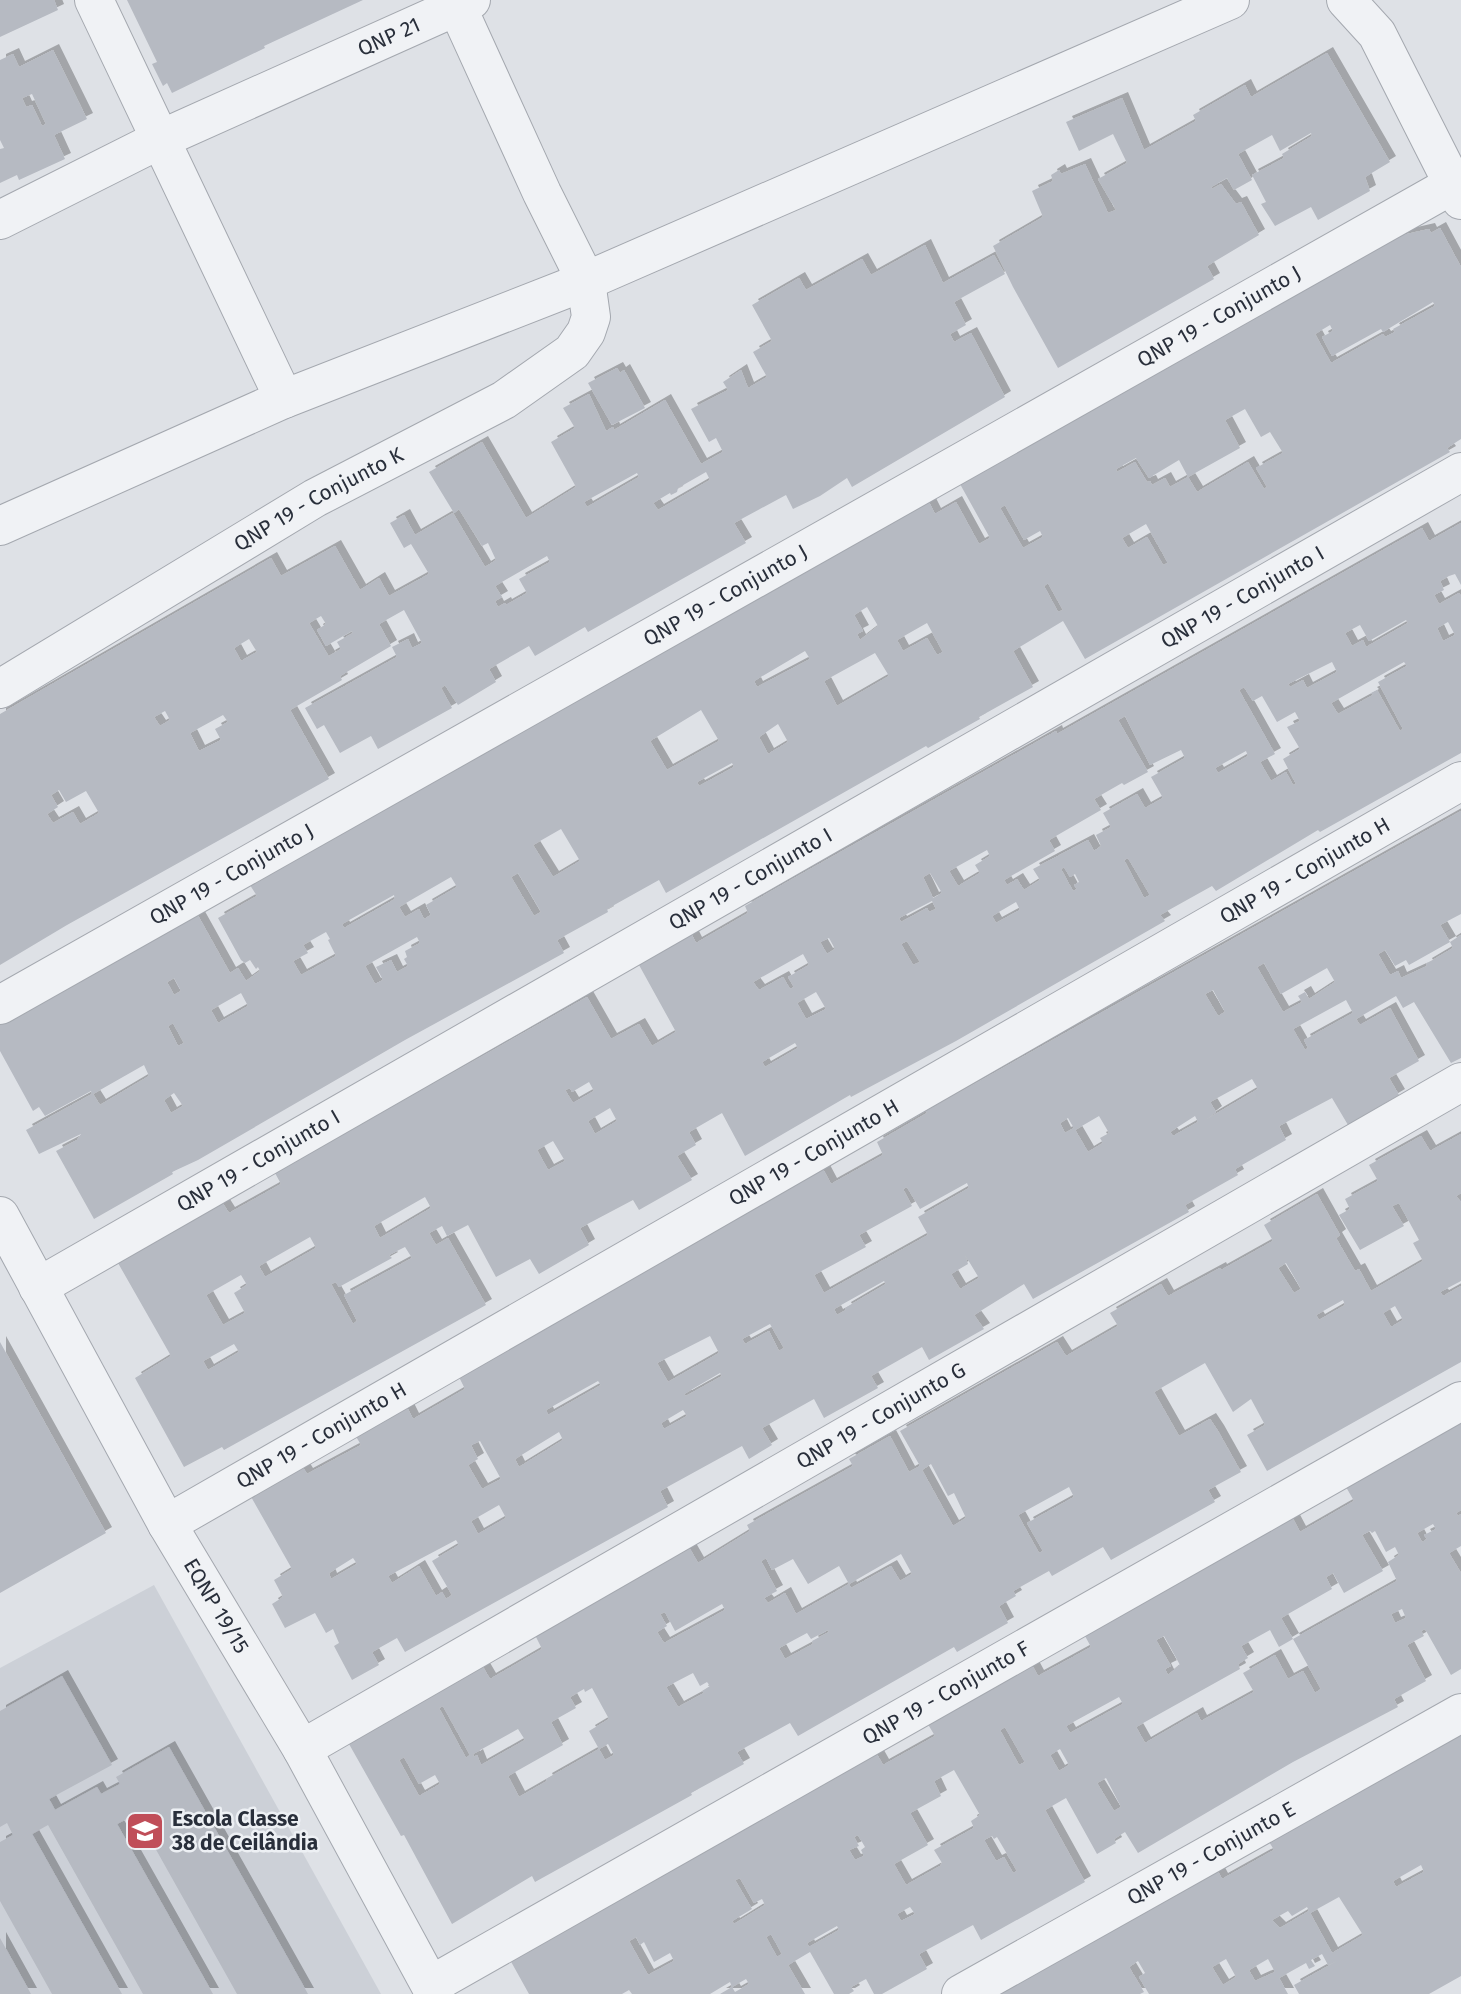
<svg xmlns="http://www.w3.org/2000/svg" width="1461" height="1994" font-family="'Fira Sans',sans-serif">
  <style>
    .built { fill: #ccd0d7 }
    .building { fill: #b6bac2; fill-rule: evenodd; filter: url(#shadow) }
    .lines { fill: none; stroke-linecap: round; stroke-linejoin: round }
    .minor-casing { stroke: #a4a8af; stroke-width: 40 }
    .minor { stroke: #f0f2f5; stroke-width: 38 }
    .labels { text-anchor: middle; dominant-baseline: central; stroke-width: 5; stroke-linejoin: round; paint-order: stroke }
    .street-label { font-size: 21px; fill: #292f3b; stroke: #edf0f4 }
    .poi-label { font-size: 21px; font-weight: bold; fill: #292f3b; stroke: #edf0f4; text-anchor: start }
  </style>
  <defs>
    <filter id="shadow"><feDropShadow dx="6" dy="-6" stdDeviation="0" flood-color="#0004"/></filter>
  </defs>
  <rect width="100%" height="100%" fill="#dee1e6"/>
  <path class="built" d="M154,1585l227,409h-381v-326z"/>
  <path class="building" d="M0,0h54l4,10 -58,27z
    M127,0h236l-99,46 1,2 -93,45 -5,-10 -4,3 -11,-22 5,-2z
    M53,50l34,69 -33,16 11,24 -46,21 -2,-5 -17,8v-34l4,-1 -4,-8v-80l13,-6 6,13zM32,94l14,30 -4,2 -10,-21 -6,2 -4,-9z
    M1327,53l63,109 -25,15 5,14 -52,29 -7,-13 -36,19 -14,-22 5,-2 -14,-27 32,-17 -2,-4 30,-18 -1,-3 -31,18 -8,-16 -34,19 14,26 -18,10 -7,-12 -16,9 1,2 9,-5 15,20 5,-2 18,33 -52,31 7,13 -156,89 -45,-81 -20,-41 50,-29 -11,-26 21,-10 -2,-6 8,-5 2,4 24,-10 23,49 8,-3 -18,-31 29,-16 -14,-29 -34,17 -13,-29 56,-24 22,52 52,-29 -3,-6 52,-30 6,12z
    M1440,228l21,39v172l-14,9 3,4 -365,207 -22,-38 -50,30 20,36 -54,30 1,2 -52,29 -2,-2 -260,147 -7,-13 -52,29 1,3 -51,28 7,13 -159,87 -207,120 -26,12 1,2 -79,45 -38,-68 21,-11 4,-6 -42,20 -13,-24 66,-36 -1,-3 -46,25 -6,-9 -6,4 -33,-60v-31l196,-108 34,61 8,-5 8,13 14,-10 -2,-4 -2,2 -6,-9 -5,3 -4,-3 -23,-42 39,-22 -9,-14 680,-382 7,14 21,-12 23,42 11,-6 -30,-54 438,-248 31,-7 2,4zM1433,302l2,4 -42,23 2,3 -10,5 -2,-3 -52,29 -16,-29 15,-9 3,6 -11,6 10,19 49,-27 2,3zM1245,409l16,28 9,-5 13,21 -27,15 11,19 -3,2 -16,-27 -51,30 -9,-15 -18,10 -5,-9 -13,7 -2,-4 -3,1 -12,-20 -18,10 -1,-3 20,-11 13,20 30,-18 9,17 52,-29 -15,-28zM1005,505l19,35 16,-9 3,6 -20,11 -23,-40zM1146,524l22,39 -5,2 -16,-28 -19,11 -6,-10zM1048,583l15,27 -5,2 -14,-26zM867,607l11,19 -18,14 -3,-6 6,-3 -9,-16zM927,623l16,29 -6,3 -10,-17 -24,13 -6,-11zM805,651l5,8 -53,28 -3,-6zM875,653l14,23 -52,30 -13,-25zM701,710l18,31 -52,29 -17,-29zM778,724l10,18 -20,12 -9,-17zM732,763l2,4 -35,19 -2,-4zM561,829l19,32 -27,16 -20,-32zM518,873l23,39 -7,4 -23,-39zM451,877l6,10 -31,18 5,10 -7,4 -5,-10 -14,8 -6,-10zM394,895l1,4 -51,29 -2,-4zM326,932l4,7 -2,1 8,16 -35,19 -8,-14 15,-8 -5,-8zM417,937l3,6 -15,8 2,6 -3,2 4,7 -11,6 -6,-12 -15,7 7,13 -8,4 -10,-18zM174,978l7,13 -7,4 -7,-13zM241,993l7,13 -30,17 -7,-13zM173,1023l11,20 -6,3 -10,-20zM144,1065l5,11 -49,29 -7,-11zM174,1093l9,13 -12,7 -7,-13z
    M925,245l18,38 51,-28 11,19 -51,28 12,23 -16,9 4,8 17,-9 34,64 -153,90 -5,-9 -27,18 -27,13 -7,-14 -52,28 12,20 -158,89 -3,-5 -50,29 -6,-10 -40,23 7,13 -38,23 -13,-20 -4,3 11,20 -74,41 -7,-13 -31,17 -16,-28 -7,4 -12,-21 92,-51 -5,-10 16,-8 4,9 10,-5 -18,-33 -25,14 12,22 -51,30 2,4 -52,30 39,69 -262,146 -67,40v-251l271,-156 10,18 54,-30 25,44 19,-12 10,18 40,-22 -18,-30 -7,4 -14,-25 14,-8 11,20 38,-22 32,54 11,-7 -8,-17 -6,3 -23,-37 -5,4 -25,-41 53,-30 44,76 50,-31 -25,-45 24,-14 -12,-20 26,-14 17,37 7,-4 1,3 51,-30 36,64 22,-12 -7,-14 -7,4 -18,-33 37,-19 -5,-8 18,-12 7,18 19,-11 -14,-25 19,-11 -20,-36 47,-27 7,12 56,-31 9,16zM706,472l4,8 -52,30 -5,-7 17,-10 1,2 6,-3 1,-4zM637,473l2,4 -52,30 -3,-5zM547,556l3,6 -31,17 8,14 -21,12 -1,-2 -7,4 -3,-6 7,-4 -7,-11zM321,616l5,8 -9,6 9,16 26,-15 1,2 -16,9 4,7 -12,7 3,6 -23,-39zM249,639l8,13 -16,9 -7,-13zM165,711l5,9 -10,6 -6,-9zM223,715l5,7 -13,7 6,11 -22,11 -9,-18zM59,790l7,12 20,-11 13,22 -19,11 -7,-12 -20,11 -6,-9 11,-7 -7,-12z
    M617,368l3,5 4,-3 21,38 -33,17 -24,-42z
    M1461,523v62l-6,-11 -6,2 -9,5 4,9 -10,5 5,9 20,-11 2,3v157l-141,79 -2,-2 -102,61 -4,-5 -52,29 5,6 -209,120 -105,56 -1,-2 -105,61 -23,-43 -33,19 7,13 -19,11 15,24 -53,30 -6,-10 -53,28 9,17 -50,29 -9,-15 -34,18 -28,-52 -21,11 -5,-10 -13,7 7,12 12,-7 38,67 -262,145 -2,-3 -38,20 -49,-89 36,-22 -53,-93 104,-61 7,11 52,-29 -6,-11 312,-176 24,42 28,-15 13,22 24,-14 -37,-67 53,-30 4,8 52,-30 -3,-7 51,-29 260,-146 1,3 365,-206 7,13zM1406,620l2,3 -42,24 -3,-7 -11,6 -7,-13 15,-8 9,16zM1448,622l7,13 -12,6 -6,-13zM1332,662l5,10 -30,16 -4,-8 -13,7 -2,-3zM1404,662l3,4 -29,16 25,47 -3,2 -23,-41 -6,3 2,2 -35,19 -7,-11zM1244,687l9,14 9,-5 15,26 18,-10 5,9 -13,6 13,22 -17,10 13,25 -3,1 -7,-13 -15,9 -11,-19 15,-8 -36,-64zM1125,716l25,49 31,-15 4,8 -34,19 12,21 -18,10 -8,-14 -34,19 8,14 -15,8 5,11 -7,5 -6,-11 -55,29 7,11 -16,10 -7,-11 -10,6 -3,-5 51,-29 -6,-11 52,-30 -7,-11 28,-16 2,2 24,-13 -30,-52zM1246,751l2,5 -30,17 -3,-5zM987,850l3,6 -15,9 5,8 -22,13 -9,-15zM1128,858l22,37 -6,3 -20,-38zM1064,867l6,10 5,-3 4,8 -5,3 3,4 -4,2 -12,-22zM930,873l12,20 -9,5 -10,-21zM932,901l4,8 -7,3 -2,-4 -26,14 -2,-4zM1016,902l4,8 -24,13 -4,-7zM829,938l6,11 -8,5 -7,-12zM907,941l13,21 -7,3 -12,-21zM803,954l6,11 -21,12 6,10 -4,2 -7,-12 -24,13 -6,-8zM816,992l10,17 -20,10 -9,-16zM795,1043l3,5 -33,19 -3,-5zM589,1082l5,9 -21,12 -8,-13 5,-2 2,4zM610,1108l7,13 -22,13 -7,-13zM553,1141l12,20 -17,9 -11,-20zM425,1197l6,11 -51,30 -6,-12zM310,1237l6,11 -51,29 -6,-11zM405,1247l7,11 -68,37 13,26 -4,3 -22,-40 5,-2 3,5 53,-29 -3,-3zM241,1275l6,10 -13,8 11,20 -22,12 -17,-30zM234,1344l5,8 -31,18 -5,-9z
    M1461,811v103l-21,11 10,17 -41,23 -3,-5 -11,6 -10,-16 -7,4 12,21 8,-4 3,7 26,-12 -1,-2 27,-16 -3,-6 11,-7v123l-10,5 -37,-61 -11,6 -7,-12 -40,23 4,6 30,-17 29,53 -30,17 10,17 -51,30 -16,-27 -53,28 7,14 -51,29 3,6 -53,30 4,7 -156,87 -9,-15 -50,31 10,14 -55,31 -7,-13 -51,29 7,12 -54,30 -10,-19 -52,29 10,17 -23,14 -7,-13 -82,45 8,16 -263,145 -8,-14 -25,14 7,13 -27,15 -18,-34 5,-3 -6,-14 -7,4 -11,-20 -30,15 -13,-24 11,-7 -9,-17 18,-11 -42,-74 52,-29 5,8 54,-29 -7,-12 53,-26 6,12 52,-30 -6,-12 364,-208 8,15 52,-29 -6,-13 50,-29 -1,-2zM1264,963l17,31 46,-26 8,14 -26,17 -4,-7 -7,4 4,6 -19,10 -26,-45zM1213,990l12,22 -7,4 -13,-22zM1346,1000l7,13 -49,27 4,8 -3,2 -12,-21zM1252,1079l6,10 -51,30 9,-7 -6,-10zM1099,1116l10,17 -9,5 3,5 -15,9 -14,-24 -9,5 -5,-10 8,-5 7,12zM1195,1116l3,6 -25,14 -3,-4zM967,1183l2,5 -51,29 10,18 -104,58 -10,-18 52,-28 -7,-12 53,-29 -9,-17 4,-2 13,22zM965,1255l14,23 -19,11 -9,-15 17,-10zM884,1281l2,3 -41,24 1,2 -9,5 -3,-6zM770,1324l14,24 -5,3 -10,-20 -24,13 -3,-5zM710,1336l9,17 -51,29 -11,-19zM720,1373l2,3 -36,20 -2,-2zM598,1381l3,4 -53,30 -2,-5zM683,1410l4,6 -23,13 -3,-6zM559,1432l4,8 -44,27 -4,-8zM480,1441l21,38 -19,10 -14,-24 10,-6 -7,-14zM499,1505l7,13 -28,16 -7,-13zM456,1540l3,5 -27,16 20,34 -6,4 -4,-7 -6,4 -17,-30 -27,17 -4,-7zM353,1558l4,6 -26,15 -2,-6z
    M1461,1134v59l-5,3 5,6v79l-21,11 3,4 18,-10v76l-194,109 -20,-36 18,-10 -14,-26 -18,13 -28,-49 -7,4 -44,25 25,44 31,-17 8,12 23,41 -33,18 7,12 -104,58 -8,-13 -51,29 -3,-5 -36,20 3,5 -17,10 9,17 -51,29 -3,-5 -156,89 -8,-13 -53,29 7,12 -53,29 1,2 -157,87 -3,-6 -80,48 -48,-89 -3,1 -52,-92 134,-77 7,12 52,-30 -8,-16 156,-84 8,14 52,-32 -3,-6 106,-59 -4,-7 41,-23 19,36 11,-6 -20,-35 157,-89 9,14 52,-30 -8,-13 51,-29 7,12 52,-28 1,2 52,-29 -9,-16 53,-31 23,41 -4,3 19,33 4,-2 12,22 52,-30 -10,-18 6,-3 -20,-37 -7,3 12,20 -44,24 -21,-35 11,-6 -5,-10 33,-18 -9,-16 52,-29 9,15zM1286,1263l15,26 -7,4 -16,-25zM1343,1300l2,5 -26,15 -3,-5zM1395,1306l8,14 -12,7 -8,-14zM931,1464l17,32 6,-3 12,25 -13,8 -31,-56zM1069,1487l5,10 -47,26 16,28 -4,2 -21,-38zM901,1554l11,20 -12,7 -9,-15 -40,22 -2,-4 -53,30 -11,-21 -17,10 -4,-5 13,-7 -16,-30 5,-3 6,12 21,-11 15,25 31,-18 10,18zM722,1604l3,6 -61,33 -7,-11 10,-6 -7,-12 5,-2 10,19zM828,1630l1,2 -17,9 1,3 -28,15 -6,-11 28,-15 4,6zM693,1673l7,13 7,-4 3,4 -8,5 2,2 -26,14 -12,-20zM592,1688l17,31 -20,12 10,18 9,-5 6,11 -9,5 -6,-11 -53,30 1,2 -28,16 -11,-21 55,-31 -12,-23 25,-14 -6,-11 14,-8 1,3zM443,1706l27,49 -4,3 -27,-50zM518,1729l7,11 -44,25 -4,-10 -3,2 -1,-3zM404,1757l15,27 16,-9 5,9 -21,12 -20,-36z
    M0,1342l106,191 -106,60z
    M1461,1420v90l-5,3 2,3 3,-2v32l-12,7 12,20v96l-10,6 -26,-46 -4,2 3,5 -17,9 19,36 -32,18 4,8 -105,55 -155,91 -13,-21 -11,7 2,4 -19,11 -31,-56 -21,12 40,72 -104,58 -8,-15 -54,29 8,15 -45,25h-8l-8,-15 -15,8 3,4 -5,3h-15l-24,-42 -22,13 17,29h-85l12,-7 3,5 14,-8 -3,-5 -14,8 -2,-5 -20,12h-78l-3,-4 -7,4h-93l-20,-36 365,-209 9,16 52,-29 -9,-15 106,-56 6,11 53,-29 -6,-11 206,-121 9,17 54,-31 -8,-14zM1433,1524l3,5 -12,6 3,4 -5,3 -5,-9zM1370,1531l2,2 3,-2 11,21 9,-5 4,8 -11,7 9,19 -104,58 28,50 -6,4 -12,-22 -15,8 -13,-24 -32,18 11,19 -53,29 -4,-8 -52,30 -9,-16 104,-58 -2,-5 10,-6 -7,-12 29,-16 9,17 14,-8 -12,-21 51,-29 -6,-12 7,-4 11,20 39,-22 -21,-36zM1402,1609l4,9 -11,5 -4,-9zM1164,1636l16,29 -12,10 -3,-6 6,-3 -15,-26zM1119,1697l4,7 -53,29 -4,-7zM1005,1727l20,35 -6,3 -19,-35zM1060,1749l9,16 -10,6 -9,-16zM954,1770l26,45 -9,6 3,7 -40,22 8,13 -2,3 -34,19 -12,-21 34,-19 -18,-32 31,-17 -7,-15zM1106,1778l15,29 -7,4 -17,-28zM858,1835l7,12 -4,3 3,6 -9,4 -6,-10 10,-4 -5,-9zM992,1836l2,3 3,-2 20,34 -4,2 -9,-16 -8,4 -12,-21zM740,1878l14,25 8,-4 3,6 -31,19 -2,-3 20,-12 -17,-29zM910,1907l5,7 -14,7 -4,-7zM837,1926l2,4 -30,17 -2,-4zM771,1934l11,20 -5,3 -11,-20zM636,1937l4,8 4,-3 10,20 16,-9 4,8 -26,14 -19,-34z
    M62,1676l50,89 -63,34 6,11 42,-23 4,7 19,-10 -4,-7 53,-30 139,247h-71l-101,-180 -19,10 96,170h-70l-95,-169 -16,9 90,160h-70l-52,-93v-59l13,-7 -6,-12 -7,4v-116z
    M1461,1724v252l-32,18h-130l-5,-9 43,-24 -9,4 -6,-11 -11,6 4,6 -6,3 -3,-6 -27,15 9,16h-139l-10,-17 6,-4 -7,-12 -9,6 15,25 -4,2h-157l231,-130 8,15 52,-29 -9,-15zM1421,1865l3,7 -28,15 -3,-6zM1339,1897l24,38 -31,18 -23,-42 -29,17 -8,-8 16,-9 4,5 15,-9 3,6zM1226,1959l10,18 -13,8 -11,-18zM1268,1959l7,13 -20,9 -6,-11z
    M0,1938l31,56h-31z"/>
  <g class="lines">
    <defs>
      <g id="minor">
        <path d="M94,0l190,399"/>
        <path d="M1346,0l31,34 84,166"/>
        <path id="s1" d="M0,220l161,-81 310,-139"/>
        <path d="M0,526l284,-127 302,-118 644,-281"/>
        <path id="s2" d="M0,689l315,-191 189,-98 68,-48 14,-20 5,-15 -5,-36 -44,-88 -88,-193"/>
        <path id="s3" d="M0,1005l1452,-820"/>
        <path id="s4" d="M0,1216l167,308 135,225 133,245"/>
        <path id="s5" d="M38,1287l1423,-815"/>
        <path id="s6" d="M167,1524l1294,-743"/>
        <path id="s7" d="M302,1749l1159,-667"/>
        <path id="s8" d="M431,1985l1030,-584"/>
        <path id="s9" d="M961,1994l500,-281"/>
      </g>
    </defs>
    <use href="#minor" class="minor-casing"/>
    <use href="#minor" class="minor"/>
  </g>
  <defs>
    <symbol id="school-square" viewBox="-11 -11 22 22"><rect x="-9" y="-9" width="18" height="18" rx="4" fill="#c04e59" stroke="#edf0f4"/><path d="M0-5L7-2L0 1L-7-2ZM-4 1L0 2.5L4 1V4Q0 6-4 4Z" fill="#fff"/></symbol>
  </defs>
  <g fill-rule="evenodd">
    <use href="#school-square" x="123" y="1809" width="44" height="44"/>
  </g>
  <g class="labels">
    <g class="street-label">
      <text stroke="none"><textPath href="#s1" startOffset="430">QNP 21</textPath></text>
      <text stroke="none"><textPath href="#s3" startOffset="1400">QNP 19 - Conjunto J</textPath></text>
      <text stroke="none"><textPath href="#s2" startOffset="371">QNP 19 - Conjunto K</textPath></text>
      <text stroke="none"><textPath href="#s3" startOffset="833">QNP 19 - Conjunto J</textPath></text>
      <text stroke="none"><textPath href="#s5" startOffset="1388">QNP 19 - Conjunto I</textPath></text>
      <text stroke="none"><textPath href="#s6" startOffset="1312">QNP 19 - Conjunto H</textPath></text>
      <text stroke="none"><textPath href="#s3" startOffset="266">QNP 19 - Conjunto J</textPath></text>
      <text stroke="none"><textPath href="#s5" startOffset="821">QNP 19 - Conjunto I</textPath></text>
      <text stroke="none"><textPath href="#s6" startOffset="746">QNP 19 - Conjunto H</textPath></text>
      <text stroke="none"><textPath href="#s5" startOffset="254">QNP 19 - Conjunto I</textPath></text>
      <text stroke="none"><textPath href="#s7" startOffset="668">QNP 19 - Conjunto G</textPath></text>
      <text stroke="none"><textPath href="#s6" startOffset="178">QNP 19 - Conjunto H</textPath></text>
      <text stroke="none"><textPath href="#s4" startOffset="446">EQNP 19/15</textPath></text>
      <text stroke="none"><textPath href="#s8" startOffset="592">QNP 19 - Conjunto F</textPath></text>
      <text stroke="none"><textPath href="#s9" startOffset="287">QNP 19 - Conjunto E</textPath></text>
    </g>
    <g class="poi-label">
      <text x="172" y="1819">Escola Classe<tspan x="172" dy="24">38 de Ceilândia</tspan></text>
    </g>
  </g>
</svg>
